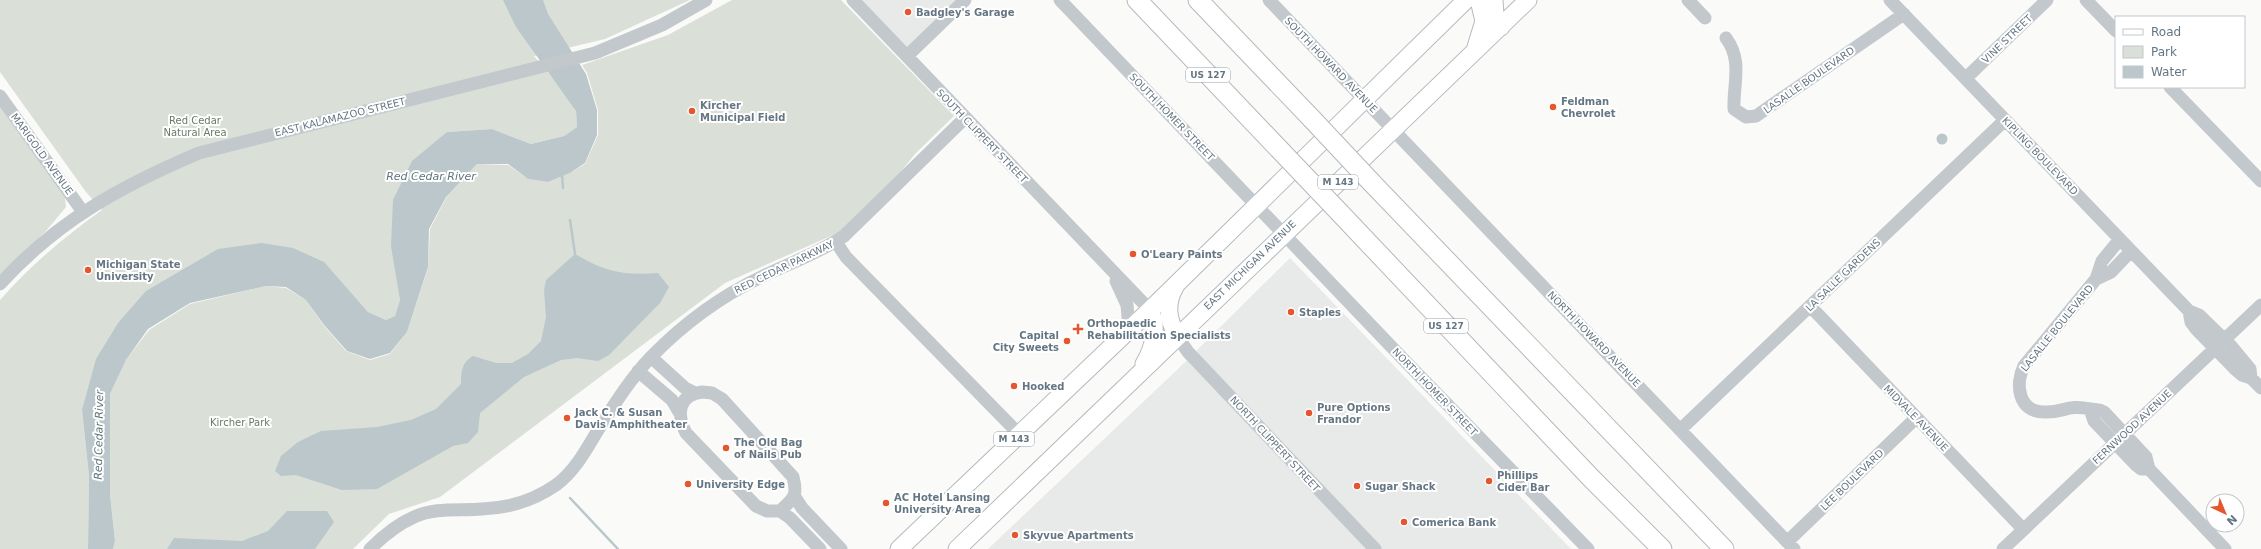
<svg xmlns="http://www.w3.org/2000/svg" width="2261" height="549" font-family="'DejaVu Sans',sans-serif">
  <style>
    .built { fill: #e8e9e9 }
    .green { fill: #dadfd7 }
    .water { fill: #bbc7cb }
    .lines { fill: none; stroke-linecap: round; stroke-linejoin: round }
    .stream { stroke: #bbc7cb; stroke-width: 2.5 }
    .major-casing { stroke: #b5babe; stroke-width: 19 }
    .highway-casing { stroke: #b4b9bd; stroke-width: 21 }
    .minor { stroke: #c3c8cc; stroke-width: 13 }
    .major { stroke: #fff; stroke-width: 17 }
    .highway { stroke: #fff; stroke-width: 19 }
    .highway-bridge-casing { stroke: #b4b9bd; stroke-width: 21; stroke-linecap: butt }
    .highway-bridge { stroke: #fff; stroke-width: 19 }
    .poi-dot { fill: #e4572e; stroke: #fff; stroke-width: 1.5 }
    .labels { text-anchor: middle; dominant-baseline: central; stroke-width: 4; stroke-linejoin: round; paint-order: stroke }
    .shield { fill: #fff; stroke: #939fa8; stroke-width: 1 }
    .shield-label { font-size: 9px; font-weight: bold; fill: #657683 }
    .poi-label { font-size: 10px; font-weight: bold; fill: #657683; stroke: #fff; text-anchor: start }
    .street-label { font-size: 10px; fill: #657683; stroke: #fff }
    .park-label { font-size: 10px; fill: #687a64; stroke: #fff }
    .water-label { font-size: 11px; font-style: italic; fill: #60757c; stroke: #fff }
  </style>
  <rect width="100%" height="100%" fill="#fafaf8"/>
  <path class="built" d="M861,0h98l-51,49z
    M1290,258l281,291h-583l192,-182z"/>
  <path class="green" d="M0,0h690l-85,39 -71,17 24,28 18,27 1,16 -13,9 -33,8 -39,-15 -45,3 -50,146 3,22 -5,16 -9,4 -18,-8 -45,-50 -177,29 -64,119 7,66 -1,73h-88v-249c31,-35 64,-63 102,-90l-16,-18 -86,-120z
    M732,0h109l113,116 -39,38 -24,30 -49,47 -117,52 -285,214 -51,17 -36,35h-240l2,-9 -5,-46v-100l16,-34 23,-30 41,-26 76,-18 20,2 20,12 18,26 22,25 24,9 20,-6 17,-22 21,-64 2,-39 17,-33 30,-32 31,1 20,14 20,3 22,-9 15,-9 13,-29v-25l-11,-37 -5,-8 86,-30z
    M0,107l65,91 1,9 -20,24 -46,44z"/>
  <path class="water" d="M503,0h40l5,14 38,60 11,36v25l-12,28 -15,10 -22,9 -20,-3 -20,-15h-31l-31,33 -17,32 -1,38 -21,65 -17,21 -20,6 -23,-8 -23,-26 -18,-25 -20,-13 -20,-1 -76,17 -42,26 -22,31 -16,34v100l5,47 -2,8h-25l1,-73 -7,-66 14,-51 22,-36 28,-32 72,-42 44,-6 31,5 31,14 44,50 18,8 9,-4 5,-16 -9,-54 2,-46 19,-39 35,-29 45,-3 39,15 33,-8 13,-9 -1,-16 -60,-84z
    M1936.5 139a5.5 5.5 0 1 1 11 0a5.5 5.5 0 1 1-11 0Z
    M575,254c28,17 49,22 83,19l11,14 -9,16 -51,52 -11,6 -21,-3 -16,2 -37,17 -44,36 -2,19 -10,11 -15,3 -76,43 -35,1 -46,-15 -15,1 -6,-5 6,-15 17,-14 23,-11 56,-4 34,-7 25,-11 25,-25c0,-13 1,-22 12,-28l23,7h16l16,-9 13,-13 5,-24 -2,-27 2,-10z
    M287,511h40l7,11 -19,27h-148l7,-11 68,3 26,-10z"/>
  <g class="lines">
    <path class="stream" d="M562,175l1,13
      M570,220l5,34
      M570,498l48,51"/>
    <defs>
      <path id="major" d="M1494,0l1,15 6,12
        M1476,47l8,-26 -5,-21
        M1175,287c-10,17 -7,33 2,49
        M1144,364c10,-16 14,-36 6,-54
        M899,549l251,-239 316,-310
        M957,549l571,-549"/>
      <path id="highway" d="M1137,0l142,149
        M1198,0l114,119
        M1372,183l352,366
        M1340,213l252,266 70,70"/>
    </defs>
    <use href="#major" class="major-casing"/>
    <use href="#highway" class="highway-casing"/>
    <path class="minor" d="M853,0l297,310
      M1060,0l346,362 182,187
      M1269,0l525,549
      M1688,0l17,18
      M1890,0l299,311 10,4 32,31 19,23 1,9
      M2086,0l30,31
      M1726,38c17,23 7,45 8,71l12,8 10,-1 148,-102
      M907,56l58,-56
      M1966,78l81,-78
      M2170,87l91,94
      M0,96l83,116
      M2120,239l-18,22 -6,18 -72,87c-9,18 -6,46 20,46 20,1 23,-8 46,-3 6,1 9,0 14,3l42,45 3,12 76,80
      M836,242l10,15 173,177
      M2096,279l15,-7 20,-21
      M1116,281l11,24 2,24
      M0,284c57,-63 121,-98 199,-131l396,-100 67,-28 44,-25
      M1810,306l213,223
      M2189,311l2,11 6,8 37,38 8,7 9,3 10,10
      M1177,336l11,16 187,197
      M651,357l34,31 10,5
      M638,371l34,29 7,12
      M702,392l10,1 10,6 71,78c5,19 1,21 -13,34h-13l-11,-5 -70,-73c-9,-17 -9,-38 16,-41z
      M2090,409l4,12 42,44 5,4h8
      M1680,430l325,-310
      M795,497l7,11 39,41
      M780,511l10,7 30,31
      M1787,542l129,-124
      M370,549c12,-12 28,-25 44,-32 21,-10 46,-6 68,-8 27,-1 51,-8 74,-24 19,-14 30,-35 42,-55 16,-25 32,-51 53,-73 32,-33 70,-61 112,-81 27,-13 56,-23 81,-40l121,-118
      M2003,549l258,-244"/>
    <use href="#major" class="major"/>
    <use href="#highway" class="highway"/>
    <defs>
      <path id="highway-bridge" d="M1312,119l60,64
        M1279,149l61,64"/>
    </defs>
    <use href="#highway-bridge" class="highway-bridge-casing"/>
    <use href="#highway-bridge" class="highway-bridge"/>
  </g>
  <g class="poi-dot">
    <circle cx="908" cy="12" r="4"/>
    <circle cx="1553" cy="107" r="4"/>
    <circle cx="692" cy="111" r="4"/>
    <circle cx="1133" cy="254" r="4"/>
    <circle cx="88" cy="270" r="4"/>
    <circle cx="1291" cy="312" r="4"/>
    <path d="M1076 323h4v4h4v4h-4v4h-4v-4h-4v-4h4z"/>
    <circle cx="1067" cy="341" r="4"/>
    <circle cx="1014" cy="386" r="4"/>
    <circle cx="1309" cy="413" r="4"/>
    <circle cx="567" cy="418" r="4"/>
    <circle cx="726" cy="448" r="4"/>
    <circle cx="1489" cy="481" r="4"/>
    <circle cx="688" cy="484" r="4"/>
    <circle cx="1357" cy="486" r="4"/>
    <circle cx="886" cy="503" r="4"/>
    <circle cx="1404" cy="522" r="4"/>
    <circle cx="1015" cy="535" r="4"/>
  </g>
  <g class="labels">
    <g class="shield">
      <rect x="1186" y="68" width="44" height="14" rx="3"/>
      <rect x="1318" y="175" width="40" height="14" rx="3"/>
      <rect x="1424" y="319" width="44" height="14" rx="3"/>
      <rect x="994" y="432" width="40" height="14" rx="3"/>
    </g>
    <g class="shield-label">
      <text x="1208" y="75">US 127</text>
      <text x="1338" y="182">M 143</text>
      <text x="1446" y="326">US 127</text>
      <text x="1014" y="439">M 143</text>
    </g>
    <g class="poi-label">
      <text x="916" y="12">Badgley's Garage</text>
      <text x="1561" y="101">Feldman<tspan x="1561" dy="12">Chevrolet</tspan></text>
      <text x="700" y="105">Kircher<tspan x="700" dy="12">Municipal Field</tspan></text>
      <text x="1141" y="254">O'Leary Paints</text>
      <text x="96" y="264">Michigan State<tspan x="96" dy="12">University</tspan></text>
      <text x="1299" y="312">Staples</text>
      <text x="1087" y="323">Orthopaedic<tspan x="1087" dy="12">Rehabilitation Specialists</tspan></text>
      <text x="1059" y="335" text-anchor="end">Capital<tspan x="1059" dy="12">City Sweets</tspan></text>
      <text x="1022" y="386">Hooked</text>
      <text x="1317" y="407">Pure Options<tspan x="1317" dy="12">Frandor</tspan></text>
      <text x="575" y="412">Jack C. &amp; Susan<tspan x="575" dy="12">Davis Amphitheater</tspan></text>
      <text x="734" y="442">The Old Bag<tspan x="734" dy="12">of Nails Pub</tspan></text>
      <text x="1497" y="475">Phillips<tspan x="1497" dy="12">Cider Bar</tspan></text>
      <text x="696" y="484">University Edge</text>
      <text x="1365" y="486">Sugar Shack</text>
      <text x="894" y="497">AC Hotel Lansing<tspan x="894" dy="12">University Area</tspan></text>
      <text x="1412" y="522">Comerica Bank</text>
      <text x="1023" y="535">Skyvue Apartments</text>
    </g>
    <g class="street-label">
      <text transform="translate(2007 39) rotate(-44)">VINE STREET</text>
      <text transform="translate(1331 65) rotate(46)">SOUTH HOWARD AVENUE</text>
      <text transform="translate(1809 80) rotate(-35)">LASALLE BOULEVARD</text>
      <text transform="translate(340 117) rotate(-14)">EAST KALAMAZOO STREET</text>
      <text transform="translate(1172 117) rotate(46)">SOUTH HOMER STREET</text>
      <text transform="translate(982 136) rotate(46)">SOUTH CLIPPERT STREET</text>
      <text transform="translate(42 154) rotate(54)">MARIGOLD AVENUE</text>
      <text transform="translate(2040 156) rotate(46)">KIPLING BOULEVARD</text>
      <text transform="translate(1250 265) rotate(-44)">EAST MICHIGAN AVENUE</text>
      <text transform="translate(784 267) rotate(-26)">RED CEDAR PARKWAY</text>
      <text transform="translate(1843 275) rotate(-44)">LA SALLE GARDENS</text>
      <text transform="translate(2057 328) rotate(-51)">LASALLE BOULEVARD</text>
      <text transform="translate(1594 339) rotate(46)">NORTH HOWARD AVENUE</text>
      <text transform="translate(1435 392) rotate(46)">NORTH HOMER STREET</text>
      <text transform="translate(1916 418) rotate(46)">MIDVALE AVENUE</text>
      <text transform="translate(2132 427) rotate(-43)">FERNWOOD AVENUE</text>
      <text transform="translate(1275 444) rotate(47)">NORTH CLIPPERT STREET</text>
      <text transform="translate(1852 480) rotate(-44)">LEE BOULEVARD</text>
    </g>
    <g class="park-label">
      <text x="195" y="120">Red Cedar<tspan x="195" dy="12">Natural Area</tspan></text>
      <text x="240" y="422">Kircher Park</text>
    </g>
    <g class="water-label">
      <text x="431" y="176">Red Cedar River</text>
      <text transform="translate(99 435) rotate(-89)">Red Cedar River</text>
    </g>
  </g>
  <rect x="2115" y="16" width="130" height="72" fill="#ffffff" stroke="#c1c8cd"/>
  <rect x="2123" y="29" width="20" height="6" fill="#ffffff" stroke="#c1c8cd"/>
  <text x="2151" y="36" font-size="12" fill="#657683">Road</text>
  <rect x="2123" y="46" width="20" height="12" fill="#dadfd7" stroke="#c1c8cd"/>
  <text x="2151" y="56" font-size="12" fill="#657683">Park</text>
  <rect x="2123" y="66" width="20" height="12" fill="#bbc7cb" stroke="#c1c8cd"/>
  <text x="2151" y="76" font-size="12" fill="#657683">Water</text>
  <g transform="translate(2225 513) rotate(136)"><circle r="19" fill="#ffffff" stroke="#c1c8cd"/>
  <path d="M0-3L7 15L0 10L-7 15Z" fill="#e4572e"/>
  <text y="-6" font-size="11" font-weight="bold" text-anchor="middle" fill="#657683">N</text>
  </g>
</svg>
